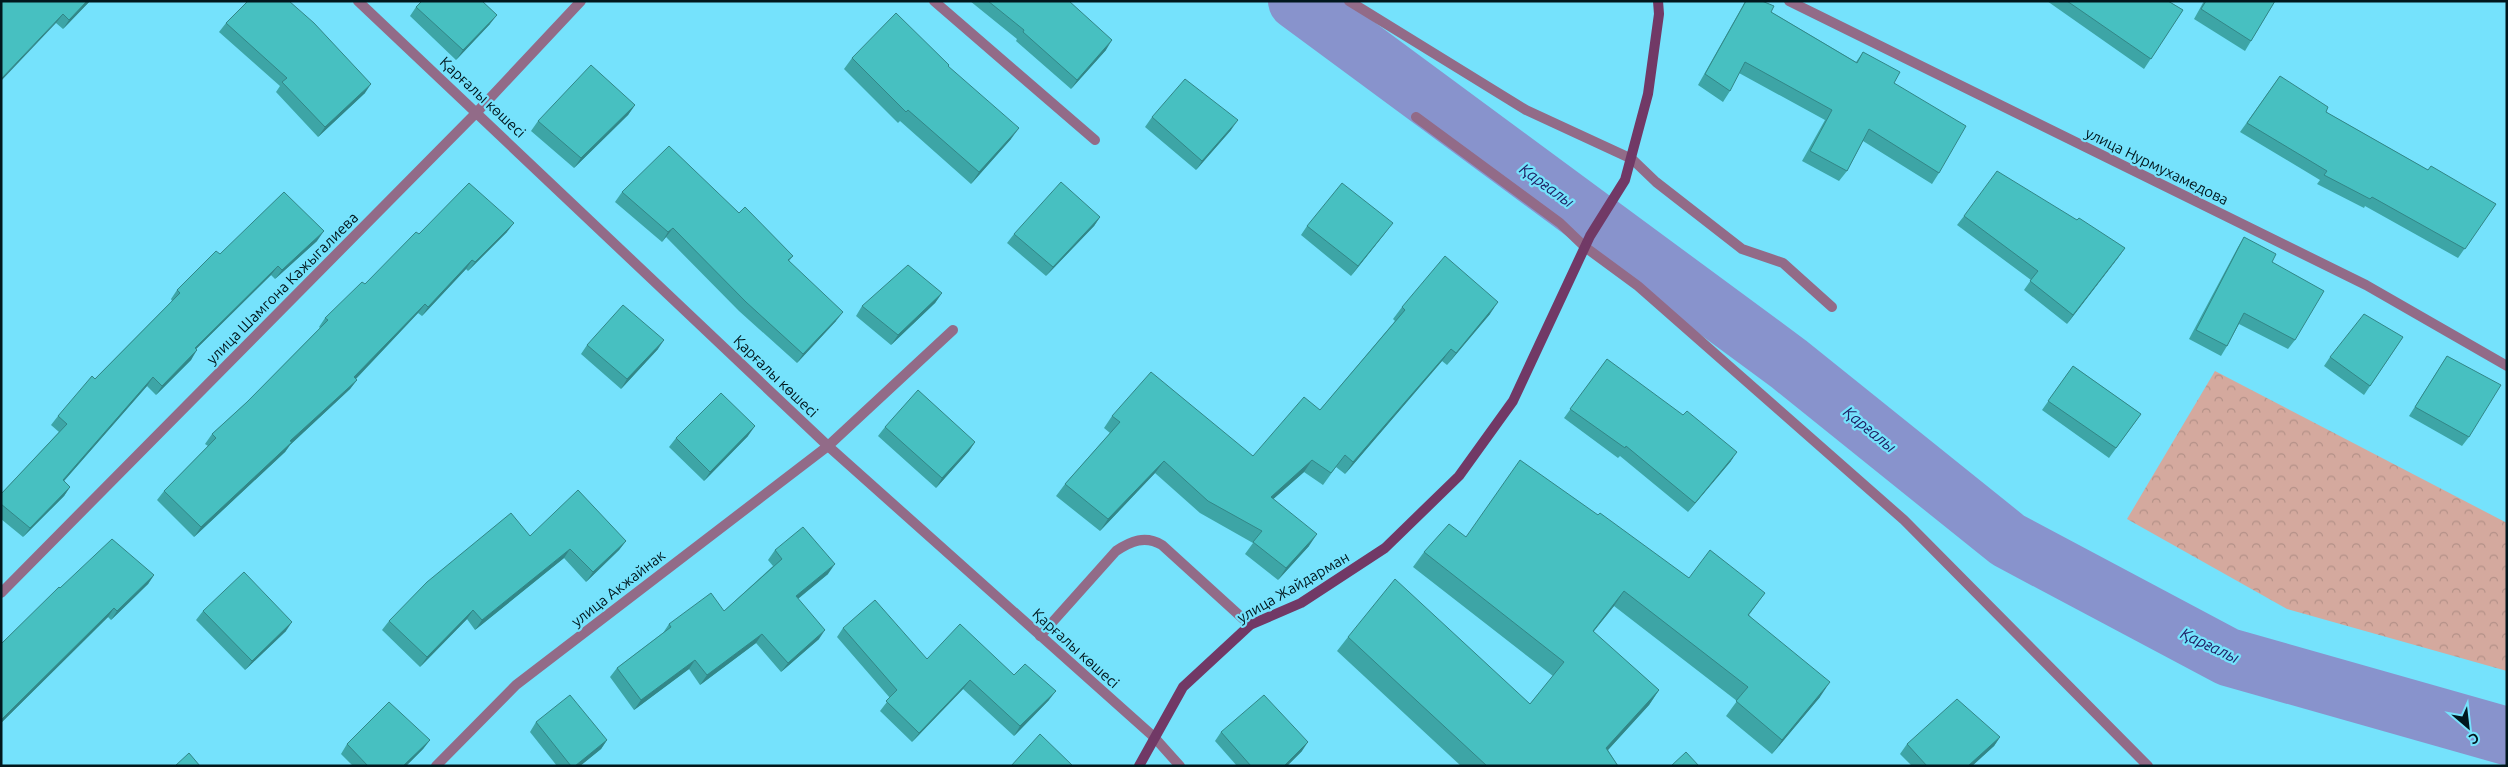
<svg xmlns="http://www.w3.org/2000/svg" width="2508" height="767" font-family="Ubuntu,sans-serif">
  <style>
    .forest { fill: url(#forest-crowns) }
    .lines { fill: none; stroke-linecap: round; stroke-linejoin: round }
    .river { stroke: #8893cc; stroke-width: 58 }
    .lane { stroke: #926b88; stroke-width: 10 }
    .street { stroke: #926b88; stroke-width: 10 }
    .secondary { stroke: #713966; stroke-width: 10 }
    .wall { fill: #3da5a6 }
    .shaded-wall { fill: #328687 }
    .building { fill: #47c0c1; stroke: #328687 }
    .labels { text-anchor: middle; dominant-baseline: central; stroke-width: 4.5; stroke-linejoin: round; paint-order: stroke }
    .street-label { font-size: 15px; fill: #01171d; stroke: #75e2fc }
    .water-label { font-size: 16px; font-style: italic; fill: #1f2164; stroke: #75e2fc }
  </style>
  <defs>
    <pattern id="forest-crowns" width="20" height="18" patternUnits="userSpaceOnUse" patternTransform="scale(1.25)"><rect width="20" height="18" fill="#d4a99e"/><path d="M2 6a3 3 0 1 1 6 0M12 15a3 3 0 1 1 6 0" fill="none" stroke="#b49188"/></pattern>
  </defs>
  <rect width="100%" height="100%" fill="#75e2fc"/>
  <path class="forest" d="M2215,371l292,152v148l-220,-62 -160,-90z"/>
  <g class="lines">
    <path class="river" d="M1297,1l492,363 219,176 220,117 279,79"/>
    <path class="lane" d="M1349,1l177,109 106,49 24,23 86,67 41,14 49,44
      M1040,636l76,-85c15,-10 29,-16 46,-6l88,80"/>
    <path class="street" d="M358,1l470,445 326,291 26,29
      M934,1l161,139
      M1789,1l577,284 141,81
      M1416,117l144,106 25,24 53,39 266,234 244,246
      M1,593l476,-481 104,-111
      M436,766l80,-81 312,-239 125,-116"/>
    <path class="secondary" d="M1139,766l44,-79 67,-62 51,-22 84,-55 74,-72 54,-75 77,-165 35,-56 23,-86 11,-80 -1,-13"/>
  </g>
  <path class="wall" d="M90,1l-27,28 -7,-6 -55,-21z
    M970,1h99l37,49 -35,39 -55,-48 1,-2z
    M1745,1h17l9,11 85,50 7,-10 31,31 45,90 -7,11 -69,-43 -16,30 -8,10 -37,-20 23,-41 -86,-47 -9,18 -7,11 -25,-17 44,-78z
    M2047,1h121l15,9 -39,59z
    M2204,1h71l-30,50 -51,-32z
    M416,7l74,17 -34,36 -46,-44z
    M226,23l139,70 -47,44 -42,-45 4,-6 -61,-54z
    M852,58l96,9 63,72 -40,45 -71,-63 -2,2 -54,-54z
    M2280,76l46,36 102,58 68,34 -38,54 -93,-52 -1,2 -47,-24 3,-4 -80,-48z
    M635,105l-7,10 -54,53 -43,-37 7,-10z
    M1152,117l79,13 -35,40 -51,-43z
    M622,192l117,21 54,43 -4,5 47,60 -39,42 -58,-52 -73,-74 -4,5 -47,-40z
    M1964,216l113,4 48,28 -58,76 -43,-34 7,-10 -74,-55z
    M1100,217l-6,9 -48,50 -39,-33 7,-9z
    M1307,226l79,6 -35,44 -50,-41z
    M507,232l-39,39 -2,-2 -44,47 -4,-3 -62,66 1,1 -7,9 -60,56 -5,7 -91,85 -37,-37 7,-9 44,-45 -3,-2 7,-10 35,-32 73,-74 -1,-1 6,-9 40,-34 54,-50z
    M2244,237l28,25 23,78 -7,9 -49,-25 -12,22 -6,10 -32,-17 49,-92z
    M317,241l-42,38 -4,-4 -75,74 -5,11 -35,35 -9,-9 -83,95 6,6 -6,9 -41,41 -22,-18v-25l58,-62 -8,-7 7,-9 114,-115 -1,-2 6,-9 43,-36z
    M942,293l-7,10 -44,42 -35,-29 6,-10z
    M1402,307l88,7 -43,51 -5,-4 -97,113 -9,-7 -13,18 -19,-13 -31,27 36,47 -31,34 -33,-26 8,-11 -53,-30 -45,-40 -55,58 -44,-35 9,-12 45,-51 -6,-5 8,-12 141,40 67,-46 75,-89 -2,-2z
    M2403,337l-39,58 -40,-29 6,-9z
    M587,345l71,4 -37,40 -40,-35z
    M2447,356l22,81 -7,9 -53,-30z
    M1607,359l124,102 -43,51 -68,-56 -2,2 -54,-40z
    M2073,366l68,48 -32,44 -67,-48z
    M885,427l90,15 -6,9 -33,37 -58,-52z
    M748,436l-44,45 -35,-34 7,-9z
    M1598,515l91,63 76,15 -16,22 71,82 -48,57 -46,-38 11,-15 -123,-95 -21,26 66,58 -10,15 -41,45 10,16h-157l-124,-115 11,-14 182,67 23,-28 -140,-109 11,-15 42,-15z
    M530,536l96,5 -7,9 -33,32 -22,-24 -89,72 -8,-11 -47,48 -38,-37 7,-9z
    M775,550l53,24 -30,25 21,40 -38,33 -25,-29 -56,42 -11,-16 -55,41 -24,-33 7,-9 46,-35 6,-9 55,-13 49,-45 -5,-6z
    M154,575l-6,9 -37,36 -3,-3 -107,106v-79l59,-56z
    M203,611l83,20 -41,39 -49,-50z
    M843,628l84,31 87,16 35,25 -35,36 -51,-47 -51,53 -32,-31 10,-13 -53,-61z
    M536,722l71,18 -6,9 -21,17h-23l-27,-34z
    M1221,732l81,19 -15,15h-50l-22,-25z
    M2000,737l-6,9 -22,20h-60l-12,-12 7,-10z
    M430,740l-7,9 -17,17h-53l-12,-12 6,-10z"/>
  <path class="shaded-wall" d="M87,1h3l-27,28 6,-9z
    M63,14l-7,9 -55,58v-2z
    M497,15l-7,9 -34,36 7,-10z
    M1112,40l-6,10 -35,39 6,-9z
    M371,84l-6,9 -47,44 7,-10z
    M635,105l-7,10 -54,53 7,-10z
    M1238,120l-7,10 -35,40 6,-9z
    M1019,128l-8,11 -40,45 8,-12z
    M1100,217l-6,9 -48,50 7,-9z
    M514,223l-7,9 -39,39 7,-9z
    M1393,223l-7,9 -35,44 7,-10z
    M673,228l-7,9 -4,5 6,-10z
    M324,231l-7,10 -42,38 7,-9z
    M2125,248l-7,10 -51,66 6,-9z
    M472,260l-6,9 -44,47 6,-9z
    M278,266l-7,9 -83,82 7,-9z
    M942,293l-7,10 -44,42 7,-10z
    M1498,302l-8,12 -43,51 9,-12z
    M425,304l-7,9 -70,74 6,-10z
    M843,312l-7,9 -39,42 6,-9z
    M664,340l-6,9 -37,40 6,-10z
    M1451,349l-9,12 -97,113 8,-12z
    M197,350l-6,10 -35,35 6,-9z
    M153,377l-6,9 -91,104 7,-10z
    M357,380l-7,9 -60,56 -5,7 -91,85 7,-10 89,-86z
    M755,426l-7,10 -44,45 6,-9z
    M975,442l-6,9 -33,37 6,-10z
    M1737,452l-6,9 -43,51 7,-9z
    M1312,460l-8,12 -42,37 9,-12z
    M1164,461l-9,12 -55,58 8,-12z
    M70,487l-6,9 -41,41 7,-9z
    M1317,534l-8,12 -31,34 8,-12z
    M626,541l-7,9 -33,32 7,-10z
    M570,549l-6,9 -89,72 7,-10z
    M835,564l-7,10 -39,32 7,-10z
    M154,575l-6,9 -37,36 6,-9z
    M1624,591l-10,15 -32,40 11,-15z
    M114,608l-6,9 -107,106v-3z
    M473,610l-6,9 -47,48 7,-10z
    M292,622l-6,9 -41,39 7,-9z
    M825,630l-6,9 -38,33 7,-9z
    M762,634l-6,9 -56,42 7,-10z
    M695,660l-6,9 -55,41 7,-10z
    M970,680l-7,9 -51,53 7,-9z
    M1830,682l-10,15 -48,57 10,-14z
    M1659,690l-10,15 -53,58 10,-15z
    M1056,691l-7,9 -35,36 6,-10z
    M2000,737l-6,9 -22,20h-4z
    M430,740l-7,9 -17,17h-3z
    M607,740l-6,9 -21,17h-5z
    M1308,742l-6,9 -15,15h-3z"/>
  <path class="building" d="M2,1h85l-18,19 -6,-6 -62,65v-77z
    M248,1h41l25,22 57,61 -46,43 -43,-45 5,-4 -61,-55z
    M422,1h60l15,14 -34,35 -47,-43z
    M988,1h81l43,39 -35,40 -54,-48 1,-2z
    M1746,1h16l12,5 -3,6 86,51 6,-11 37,20 -6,11 72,43 -27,47 -70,-44 -22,42 -37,-20 22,-41 -87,-48 -15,29 -25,-17z
    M2067,1h101l15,9 -32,49z
    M2206,1h69l-24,40 -50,-32z
    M896,13l53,52 -1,1 71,62 -40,44 -71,-62 -2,2 -54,-54z
    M591,65l44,40 -54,53 -43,-37z
    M2280,76l48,31 -2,5 102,58 3,-4 65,38 -31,45 -93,-52 -2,2 -46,-24 3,-4 -80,-48z
    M1185,79l53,41 -36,41 -50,-44z
    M669,146l70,67 6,-6 48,49 -5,4 55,52 -40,42 -57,-52 -73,-74 -5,4 -46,-40z
    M1997,171l80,49 2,-2 46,30 -52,67 -43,-34 8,-10 -74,-55z
    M1061,182l39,35 -47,50 -39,-33z
    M469,183l45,40 -39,39 -3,-2 -44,47 -3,-3 -71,73 3,3 -67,61 2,1 -91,85 -37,-36 52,-53 -4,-4 35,-32 81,-82 -3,-2 37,-36 3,2 51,-52 3,2z
    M1342,183l51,40 -35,43 -51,-40z
    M284,192l40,39 -42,39 -4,-4 -83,82 2,2 -35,36 -9,-9 -90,103 7,7 -40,41 -29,-24v-10l66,-70 -9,-8 34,-40 3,3 85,-86 -3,-3 39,-39 4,3z
    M2244,237l32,17 -4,8 52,29 -29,49 -51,-27 -17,33 -31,-16z
    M1445,256l53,46 -42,51 -5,-4 -98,113 -8,-7 -14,18 -19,-13 -41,37 46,37 -31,34 -33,-26 9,-11 -54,-30 -44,-40 -56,58 -43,-35 55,-62 -8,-6 39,-44 102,84 51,-59 16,13 85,-100 -3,-3z
    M908,265l34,28 -44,42 -36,-29z
    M623,305l41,35 -37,39 -40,-34z
    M2364,314l39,23 -33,49 -40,-29z
    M2447,356l54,29 -32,52 -54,-30z
    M1607,359l76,56 4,-4 50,41 -42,51 -69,-57 -1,2 -55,-39z
    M2073,366l68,48 -25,34 -68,-47z
    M918,390l57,52 -33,36 -57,-51z
    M721,393l34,33 -45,46 -34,-34z
    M1520,460l78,55 2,-2 89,65 21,-28 55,43 -17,22 82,67 -48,58 -46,-39 12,-14 -124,-96 -31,40 66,59 -53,58 12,18h-131l-139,-129 47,-58 135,125 34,-42 -140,-110 25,-28 17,13z
    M578,490l48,51 -33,31 -23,-23 -88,71 -9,-10 -46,47 -38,-36 38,-39 84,-69 19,23z
    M803,527l32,37 -39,32 29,34 -37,33 -26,-29 -55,41 -12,-15 -54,40 -24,-32 54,-41 -2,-3 42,-31 13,18 58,-52 -7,-9z
    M112,539l42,36 -37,36 -3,-3 -113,112v-76l58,-57 1,1z
    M244,572l48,50 -40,39 -49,-50z
    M875,600l52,59 33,-35 54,51 11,-11 31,27 -36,35 -50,-46 -51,53 -33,-32 11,-11 -54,-62z
    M570,695l37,45 -32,26h-4l-35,-44z
    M1264,695l44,47 -24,24h-33l-30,-34z
    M1957,699l43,38 -32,29h-41l-20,-22z
    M389,702l41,38 -27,26h-35l-21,-22z
    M1040,734l33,32h-62z
    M1686,752l13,14h-28z
    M189,753l11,13h-25z"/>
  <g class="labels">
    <g class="street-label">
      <text transform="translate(483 97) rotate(43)">Қарғалы көшесі</text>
      <text transform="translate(2157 166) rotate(26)">улица Нурмухамедова</text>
      <text transform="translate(282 288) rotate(-45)">улица Шамгона Кажыгалиева</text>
      <text transform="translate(776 376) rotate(44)">Қарғалы көшесі</text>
      <text transform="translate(1293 587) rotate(-30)">улица Жайдарман</text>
      <text transform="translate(618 588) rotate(-38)">улица Акжайнак</text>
      <text transform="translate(1076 648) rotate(42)">Қарғалы көшесі</text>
    </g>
    <g class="water-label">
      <text transform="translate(1547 185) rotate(36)">Қарғалы</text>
      <text transform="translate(1870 429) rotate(39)">Қарғалы</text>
      <text transform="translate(2210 645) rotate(25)">Қарғалы</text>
    </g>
  </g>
  <rect width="2508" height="767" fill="none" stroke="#01171d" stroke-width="5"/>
  <g transform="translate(2468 727) rotate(152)" stroke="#75e2fc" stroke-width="4" paint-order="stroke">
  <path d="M0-4L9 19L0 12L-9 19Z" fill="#01171d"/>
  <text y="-8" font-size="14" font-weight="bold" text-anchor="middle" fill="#01171d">С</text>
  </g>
</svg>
